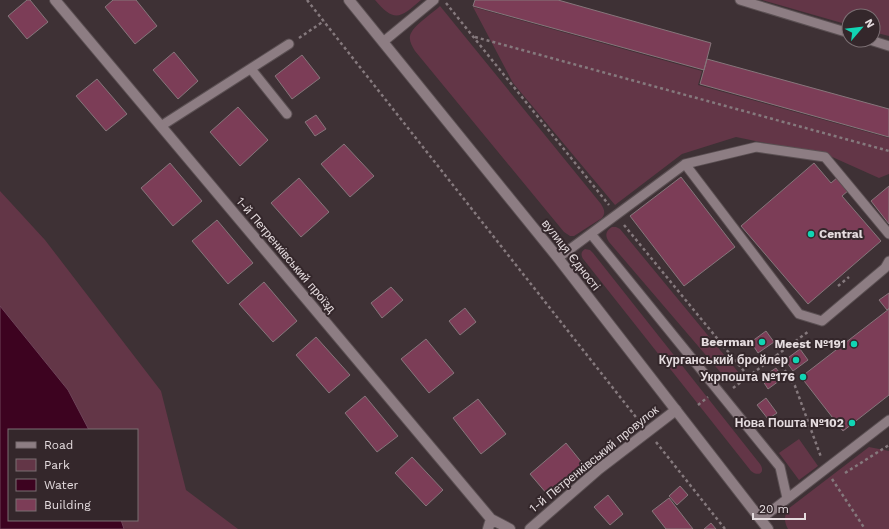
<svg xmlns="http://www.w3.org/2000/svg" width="889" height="529" font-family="'Work Sans',sans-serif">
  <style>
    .green { fill: #633647 }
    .water { fill: #3d0320; stroke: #6f4459 }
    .building { fill: #7c3d57; stroke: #86767b }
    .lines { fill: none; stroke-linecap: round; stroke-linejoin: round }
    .service-casing { stroke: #5b5053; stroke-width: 11 }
    .minor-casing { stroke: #5b5053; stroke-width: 12 }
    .tertiary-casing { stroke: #5b5053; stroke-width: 12 }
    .path { stroke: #85797d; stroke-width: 2.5; stroke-dasharray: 3 3; stroke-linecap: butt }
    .service { stroke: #8d7d83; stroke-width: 9 }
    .minor { stroke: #8d7d83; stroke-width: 10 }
    .tertiary { stroke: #8d7d83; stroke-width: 10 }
    .poi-dot { fill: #11d5b4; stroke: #34272b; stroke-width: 1.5 }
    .labels { text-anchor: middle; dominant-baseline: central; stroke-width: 4; stroke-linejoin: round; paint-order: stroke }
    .poi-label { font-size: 12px; font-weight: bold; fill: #e5dcdf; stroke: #34272b; text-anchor: end }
    .street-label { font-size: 12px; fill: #e5dcdf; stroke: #34272b }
  </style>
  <rect width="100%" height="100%" fill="#3e3135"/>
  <path class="green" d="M375,0h46c-20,17 -26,24 -46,0z
    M762,0h127v36l-16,-4v-16h-24v9z
    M440,6l161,198c3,5 5,9 1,14l-28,18h-4l-6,-4 -149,-181c-3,-5 -6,-10 -5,-15 2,-10 23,-23 30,-30z
    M473,7l229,64 -4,14 191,53v36l-10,4 -49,-22 -94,-19 -54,17 -67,51 -102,-122z
    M0,191l45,49 116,151 25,99 52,39h-114l-3,-9h16v-90h-48l-21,-40 -68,-84z
    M612,227h4l4,2 119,144 -11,8 -119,-139c-4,-6 -4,-11 3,-15z
    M585,249l5,1 3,3 167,211c6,9 -2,13 -9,7l-167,-211c-3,-4 -4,-8 1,-11z
    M799,439l19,27 -19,14 -20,-27z
    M869,447l20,4v78h-101c-4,-7 -4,-13 0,-20z"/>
  <path class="water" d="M0,306l68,84 21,40h-80v90h112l3,9h-124z"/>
  <path class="building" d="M27,0h3l18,22 -21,17 -19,-23z
    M113,0h23l21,26 -22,18 -30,-37z
    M475,0h83l153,43 -7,27 -231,-64z
    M174,52l24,29 -20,18 -25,-29z
    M302,55l18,23 -28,21 -17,-23z
    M707,59l182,50v28l-189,-53z
    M97,79l30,35 -21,17 -30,-35z
    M238,107l30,33 -28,26 -30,-34z
    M316,115l10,14 -11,7 -10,-14z
    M344,144l30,32 -24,21 -29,-33z
    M170,163l32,38 -29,25 -32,-38z
    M814,163l17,20 7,-6 11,13 -7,6 39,45 -73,63 -67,-78z
    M681,177l54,70 -51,39 -54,-70z
    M299,178l30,34 -28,25 -30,-34z
    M889,186v38l-18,-23z
    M217,220l36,43 -25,21 -36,-43z
    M264,282l33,39 -24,21 -34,-38z
    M391,287l12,13 -21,18 -11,-15z
    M889,293v15l-2,2 -8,-10z
    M465,308l11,14 -16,13 -11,-14z
    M889,309v86l-46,36 -42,-54z
    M766,331l8,11 -16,11 -7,-11z
    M316,337l34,38 -21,18 -33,-38z
    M426,339l28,34 -25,20 -28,-34z
    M800,349l8,11 -15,11 -8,-11z
    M776,368l7,10 -15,11 -7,-11z
    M365,396l33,40 -21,16 -32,-39z
    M766,398l11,15 -9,6 -11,-14z
    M478,399l28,35 -25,20 -28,-36z
    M566,443l17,21 -36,30 -17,-20z
    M412,457l31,33 -17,16 -31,-33z
    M680,486l8,9 -11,10 -8,-9z
    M608,495l15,19 -13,11 -16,-18z
    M669,498l24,31h-27l-14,-18z
    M711,523l5,6h-12z"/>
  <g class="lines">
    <defs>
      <path id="service" d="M740,0l109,33
        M870,40l19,6
        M383,42l51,-42
        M251,69l36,45
        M161,126l128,-82
        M685,164l71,-17 69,10 64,77
        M591,234l189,233 7,31
        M558,258l127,-94 114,150 23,7 63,-53 4,-7
        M761,519l128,-99"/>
      <path id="minor" d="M55,0l436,519 -3,10
        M491,519l19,10
        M530,529l69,-60 77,-59"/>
      <path id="tertiary" d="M349,0l209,258 210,271"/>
    </defs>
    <use href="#service" class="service-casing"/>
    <use href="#minor" class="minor-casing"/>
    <use href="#tertiary" class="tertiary-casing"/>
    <path class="path" d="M307,0l332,421
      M446,3l163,202
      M475,37l414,114
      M299,38l25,-17
      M624,225l124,151
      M838,286l11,-9
      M775,355l20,31 26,71
      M733,388l76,-57
      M698,405l10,-8
      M656,442l69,87
      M845,473l44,-28
      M832,479l33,50"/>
    <use href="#service" class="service"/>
    <use href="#minor" class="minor"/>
    <use href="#tertiary" class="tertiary"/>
  </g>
  <g class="poi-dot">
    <circle cx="811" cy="234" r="4"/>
    <circle cx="762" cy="342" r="4"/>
    <circle cx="854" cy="344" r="4"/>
    <circle cx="796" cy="360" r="4"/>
    <circle cx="803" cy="377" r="4"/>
    <circle cx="852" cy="423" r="4"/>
  </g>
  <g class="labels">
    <g class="poi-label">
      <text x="819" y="234" text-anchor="start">Central</text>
      <text x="754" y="342">Beerman</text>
      <text x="846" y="344">Meest №191</text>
      <text x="788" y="360">Курганський бройлер</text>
      <text x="795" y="377">Укрпошта №176</text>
      <text x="844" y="423">Нова Пошта №102</text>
    </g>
    <g class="street-label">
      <text transform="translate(286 255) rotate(50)">1-й Петренківський проїзд</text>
      <text transform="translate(571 255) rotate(52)">вулиця Єдності</text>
      <text transform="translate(594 459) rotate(-39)">1-й Петренківський провулок</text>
    </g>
  </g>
  <rect x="8" y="429" width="130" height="92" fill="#34272b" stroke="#7b6f73"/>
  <rect x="16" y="442" width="20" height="6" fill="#8d7d83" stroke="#7b6f73"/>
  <text x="44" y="449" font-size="12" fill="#e5dcdf">Road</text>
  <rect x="16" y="459" width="20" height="12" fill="#633647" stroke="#7b6f73"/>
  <text x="44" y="469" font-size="12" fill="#e5dcdf">Park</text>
  <rect x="16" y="479" width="20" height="12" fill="#3d0320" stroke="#7b6f73"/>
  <text x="44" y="489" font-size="12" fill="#e5dcdf">Water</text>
  <rect x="16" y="499" width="20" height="12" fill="#7c3d57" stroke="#7b6f73"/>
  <text x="44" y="509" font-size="12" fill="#e5dcdf">Building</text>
  <g transform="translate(861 28) rotate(62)"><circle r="19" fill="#34272b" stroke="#7b6f73"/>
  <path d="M0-3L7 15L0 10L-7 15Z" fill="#11d5b4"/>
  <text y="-6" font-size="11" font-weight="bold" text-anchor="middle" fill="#e5dcdf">N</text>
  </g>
  <path d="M753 513v6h52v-6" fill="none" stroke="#e5dcdf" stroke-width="2"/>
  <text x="759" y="513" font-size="12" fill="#e5dcdf" stroke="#34272b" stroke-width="3" paint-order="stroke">20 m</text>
</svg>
